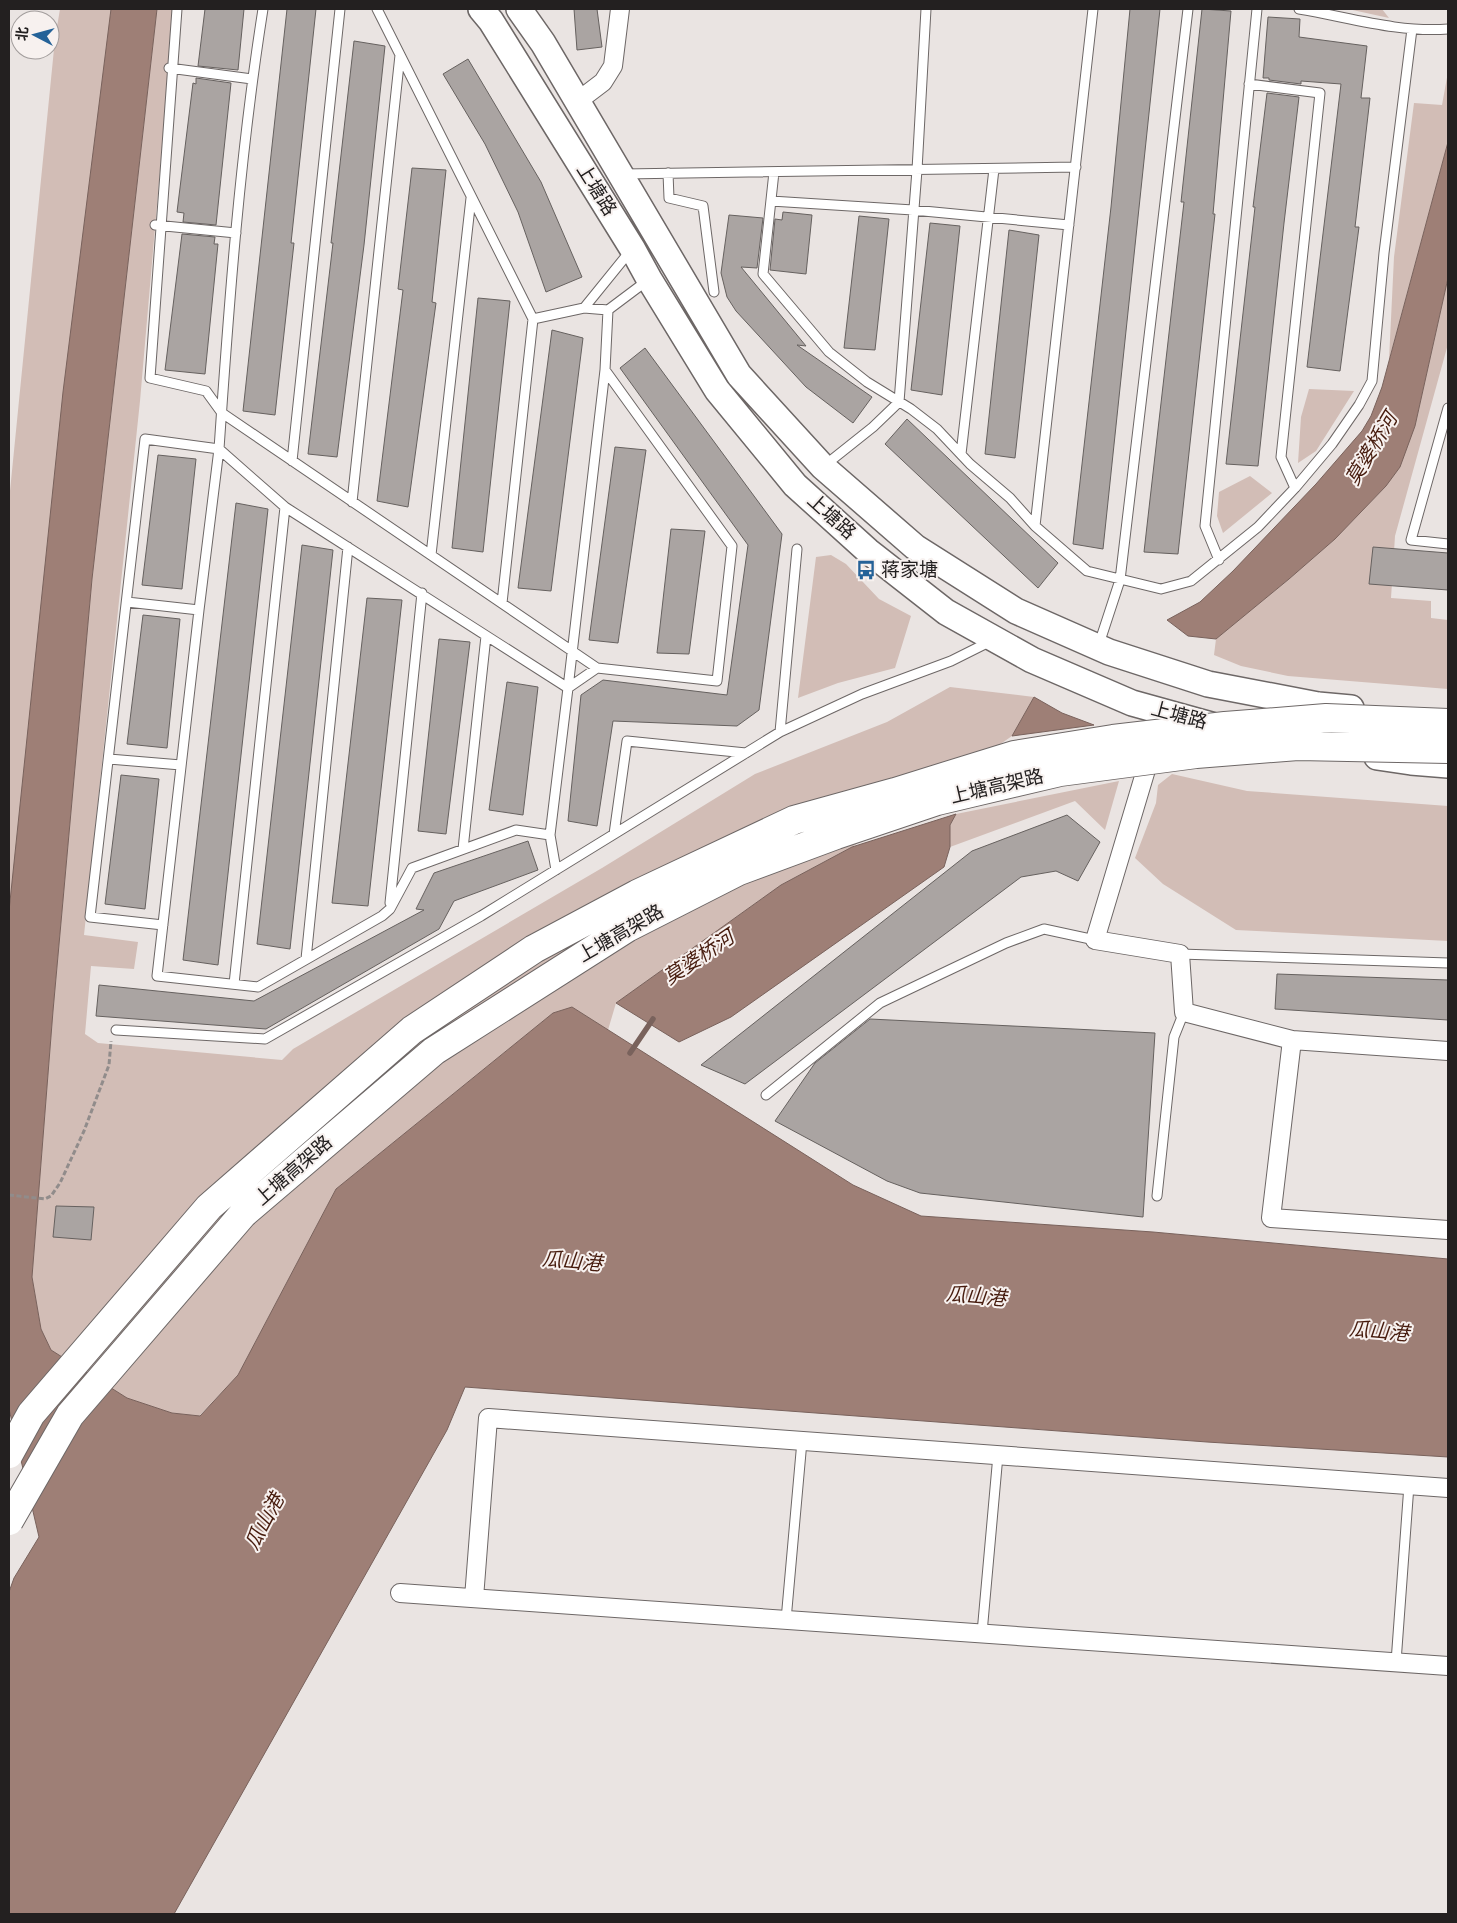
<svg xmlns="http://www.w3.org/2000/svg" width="1457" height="1923" font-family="'Sofia Sans Condensed','Noto Sans SC',sans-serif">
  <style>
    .green { fill: #d2bdb6 }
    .water { fill: #9e7f76; stroke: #79625c }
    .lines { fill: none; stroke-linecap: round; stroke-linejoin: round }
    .stream { stroke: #79625c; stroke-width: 5.5 }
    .building { fill: #aaa4a2; stroke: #66615f }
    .service-casing { stroke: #6d6766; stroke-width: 11 }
    .minor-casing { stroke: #6d6766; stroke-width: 20 }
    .secondary-casing { stroke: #6d6766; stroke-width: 28 }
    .path { stroke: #918c8b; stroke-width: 3; stroke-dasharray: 5 2.5; stroke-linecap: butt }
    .service { stroke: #fff; stroke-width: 9 }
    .minor { stroke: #fff; stroke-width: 18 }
    .secondary { stroke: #fff; stroke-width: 25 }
    .trunk-bridge-casing { stroke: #6d6766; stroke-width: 30; stroke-linecap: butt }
    .trunk-bridge { stroke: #fff; stroke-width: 28 }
    .labels { text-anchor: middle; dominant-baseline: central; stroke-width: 4; stroke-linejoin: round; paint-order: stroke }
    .street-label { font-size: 19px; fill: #232020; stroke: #f7f1ef }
    .poi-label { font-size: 19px; fill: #232020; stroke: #f7f1ef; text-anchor: start }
    .water-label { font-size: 20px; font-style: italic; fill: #461b0d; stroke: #f7f1ef }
  </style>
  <rect width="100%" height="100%" fill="#eae4e2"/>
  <path class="green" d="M60,9h51l-102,911v-419l46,-462z
    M157,9h17l-34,392 -56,534 54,7 -4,27 -43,-3 -6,68 13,9 184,17 11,-11 309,-181 153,-94 132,-52 63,-35 84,10 -22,39 -160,111 -71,38 -165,118 -8,27 -36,-23 -19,6 -217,176 -98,186 -39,41 -27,-3 -45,-15 -76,-48 -10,-21 -9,-52 21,-266 39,-432z
    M1348,9h34l7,9z
    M1448,72v70l-59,218 5,-103 20,-154 28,2z
    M1448,278v66l-53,192 -4,62 40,3v17l17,2v69l-160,-13 -47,-10 -27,-11 2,-16 73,-60 46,-40 51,-53 29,-60z
    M1309,389l45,2 -38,60 -18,12 3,-46z
    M1250,476l22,17 -49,40 -6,-17 2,-24z
    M831,555l15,9 33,35 32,17 -16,52 -57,15 -40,15 18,-141z
    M1172,774l75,17 201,15v135l-212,-11 -73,-46 -28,-26 21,-55 2,-18z
    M1119,781l-14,49 -30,-29 -125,46v-22l6,-11z"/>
  <path class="water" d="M111,9h46l-65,570 -39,432 -21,266 9,52 10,21 76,48 45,15 28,3 38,-41 98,-186 217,-176 19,-6 281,178 68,31 232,16 295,27v198l-241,-15 -742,-55 -18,43 -273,484h-165v-322l5,-14 25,-41 -30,-128v-498l54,-519z
    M1448,142v136l-33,148 -15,41 -14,19 -51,53 -46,40 -73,60 -28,-3 -21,-16 33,-18 33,-31 83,-87 46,-53 9,-15 11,-29z
    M1034,697l28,16 32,12 -82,11z
    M956,814l-6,11v22l-6,20 -213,150 -52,25 -63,-39 165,-118 71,-38z"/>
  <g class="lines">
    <path class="stream" d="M630,1053l23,-34"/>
  </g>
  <path class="building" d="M205,9h39l-6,61 -40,-4z
    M287,9h29l-25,234h3l-19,172 -32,-4z
    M574,9h23l5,38 -25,3z
    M1130,9h30l-57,540 -30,-5 38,-337z
    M1202,9l29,2 -18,203h2l-37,340 -34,-2 40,-350h-3z
    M1268,17l32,2 -1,18 68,9 -6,52h9l-15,129h4l-19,144 -33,-4 34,-283 -40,-3v3l-32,-4v-2h-6z
    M354,41l31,5 -21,199 -27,212 -29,-3 25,-211h-2z
    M468,59l73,123 41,95 -36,15 -28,-80 -33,-68 -42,-70z
    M196,78l35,5 -15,142 -33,-3 1,-9 -7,-1 16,-129 3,1z
    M1267,93l32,4 -15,126 -26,243 -32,-2 29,-257h-2z
    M412,168l34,2 -14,132 4,1 -28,204 -31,-6 26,-211 -5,-1z
    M783,212l29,3 -6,59 -36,-4 5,-51 7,1z
    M729,215l34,3 -6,50 -16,-1 65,79 -9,-1 75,52 -19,26 -47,-36 -70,-76 -9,-14 -6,-24z
    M859,216l30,3 -14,131 -31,-2z
    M930,223l30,3 -18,169 -31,-5z
    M1009,230l30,5 -24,223 -30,-4z
    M182,234l33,3 -1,7h4l-13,130 -40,-4z
    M478,298l32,3 -27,251 -31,-4z
    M552,330l31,8 -32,253 -33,-3z
    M645,348l137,186 -23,176 -22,16 -124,-5 -16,105 -29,-5 13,-126 22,-15 124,15 21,-150 -128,-177z
    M907,419l151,144 -20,25 -153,-144z
    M615,447l31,3 -28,193 -29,-3z
    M158,455l38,4 -14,130 -40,-4z
    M236,503l32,6 -50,456 -35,-5z
    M671,529l34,2 -16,123 -32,-1z
    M302,545l31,5 -43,399 -33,-5z
    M1373,547l75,6v37l-79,-6z
    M367,598l35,2 -34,306 -36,-3z
    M143,615l37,4 -13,129 -40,-4z
    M439,639l31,3 -24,192 -28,-3z
    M507,682l31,5 -15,128 -34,-5z
    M121,775l38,4 -14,130 -40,-5z
    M1067,815l33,27 -22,39 -22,-10 -35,6 -276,207 -44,-19 271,-214z
    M528,841l10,29 -84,31 -15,28 -173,100 -170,-13 3,-31 155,16 170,-91 -8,-1 18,-36z
    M1277,974l171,6v40l-173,-11z
    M870,1019l285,14 -12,184 -223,-24 -33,-12 -112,-60 40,-58z
    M56,1206l38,1 -3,33 -38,-3z"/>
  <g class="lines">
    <defs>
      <path id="service" d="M177,9l-27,369 56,13 16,22 375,255
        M377,9l156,310 51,-11 24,2 -3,60 127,176 -15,135 -120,-13 -29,20
        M1299,9c49,8 99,24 149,20
        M169,68l83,11
        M1249,84l71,9 -39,364 14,31
        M774,172l-11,102 66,78 38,30 44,27 26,20 33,35 40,34 25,28 52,45 74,18 30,-8 67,-54 37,-39 37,-44 27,-39 13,-24 12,-128 28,-224
        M668,173l1,25 34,8 11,86
        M624,174l452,-7
        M771,201l142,9 156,15
        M155,225l81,8
        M584,308l47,-58
        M608,310l40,-30
        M1448,408l-37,132 37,4
        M961,454l33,-285
        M292,461l48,-452
        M824,466l49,-39 26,-25 18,-232 9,-161
        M352,502l48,-447
        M1035,526l58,-517
        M431,555l40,-357
        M1219,560l-14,-34 52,-517
        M127,602l72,8
        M502,603l31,-284
        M1098,647l22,-67 68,-571
        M568,688l37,-318
        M780,732l17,-183
        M109,759l72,6
        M614,834l13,-93 119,12
        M550,835l-34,-5 -104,38 -22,41 -8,7 -124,71 -101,-11 42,-366 20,-161 66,58 283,181 -18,147 6,35
        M463,849l23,-213
        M390,903l32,-310
        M163,925l-73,-8 55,-478 74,10c10,-147 21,-295 44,-440
        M1180,954l268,9
        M306,959l42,-412
        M234,984l51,-477
        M116,1030l149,9 216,-123 299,-184 82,-38 89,-33 40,-20
        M766,1095l114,-92 126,-60 38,-14 51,11
        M1157,1196l17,-159 10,-25
        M786,1620l16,-179
        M982,1633l16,-178
        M1396,1662l13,-177"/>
      <path id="minor" d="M578,101l25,-19 10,-16 7,-57
        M1151,753l-56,187 85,14 4,58 108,28 156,11
        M1292,1040l-21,178 177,12
        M400,1593l1048,73
        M474,1598l14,-180 960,70"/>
      <path id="secondary" d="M481,9l10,12 141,227 17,31 68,111 78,95 73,66 78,61 86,48 100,43 83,23
        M519,9l24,34 196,332 84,92 92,80 101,64 93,41 99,32 110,21 33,3
        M1377,757l34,5 37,3"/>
    </defs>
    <use href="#service" class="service-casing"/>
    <use href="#minor" class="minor-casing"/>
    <use href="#secondary" class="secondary-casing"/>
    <path class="path" d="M9,1195l36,4 6,-3 9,-13 24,-52 25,-66 2,-24"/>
    <use href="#service" class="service"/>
    <use href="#minor" class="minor"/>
    <use href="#secondary" class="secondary"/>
    <defs>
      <path id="trunk-bridge" d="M9,1454l22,-40 178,-207 203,-177 122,-81 103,-55 157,-74 101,-28 119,-37 99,-16 112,-13 101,-8 122,5
        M9,1521l61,-106 173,-201 191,-163 193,-123 112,-57 97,-36 101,-34 123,-29 136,-18 102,-8 150,3"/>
    </defs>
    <use href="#trunk-bridge" class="trunk-bridge-casing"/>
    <use href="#trunk-bridge" class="trunk-bridge"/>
  </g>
  <defs>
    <symbol id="bus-bare" viewBox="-9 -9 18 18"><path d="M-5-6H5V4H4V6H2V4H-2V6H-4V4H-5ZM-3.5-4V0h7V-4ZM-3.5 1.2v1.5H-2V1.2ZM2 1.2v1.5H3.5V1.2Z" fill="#246298" stroke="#f7f1ef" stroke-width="2.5" paint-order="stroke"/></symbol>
  </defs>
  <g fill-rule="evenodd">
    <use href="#bus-bare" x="852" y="556" width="28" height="28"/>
  </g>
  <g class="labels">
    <g class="street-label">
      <text transform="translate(596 190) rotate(58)">上塘路</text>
      <text transform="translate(831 517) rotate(42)">上塘路</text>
      <text transform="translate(1179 716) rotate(15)">上塘路</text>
      <text transform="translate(997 787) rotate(-13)">上塘高架路</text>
      <text transform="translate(621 934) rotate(-30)">上塘高架路</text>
      <text transform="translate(294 1171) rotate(-41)">上塘高架路</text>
    </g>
    <g class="poi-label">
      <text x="881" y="570">蒋家塘</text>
    </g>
    <g class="water-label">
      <text transform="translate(1372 449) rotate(-59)">莫婆桥河</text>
      <text transform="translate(699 958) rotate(-34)">莫婆桥河</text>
      <text transform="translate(572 1262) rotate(5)">瓜山港</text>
      <text transform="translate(976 1297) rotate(5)">瓜山港</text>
      <text transform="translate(1379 1332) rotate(5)">瓜山港</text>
      <text transform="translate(265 1522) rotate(-62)">瓜山港</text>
    </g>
  </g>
  <rect width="1457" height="1923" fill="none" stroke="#232020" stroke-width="20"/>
  <g transform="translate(35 35) rotate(276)"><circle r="24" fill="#f7f1ef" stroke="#a29d9c"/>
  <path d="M0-4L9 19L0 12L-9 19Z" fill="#246298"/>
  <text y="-8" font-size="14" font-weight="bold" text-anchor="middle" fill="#232020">北</text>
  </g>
</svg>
